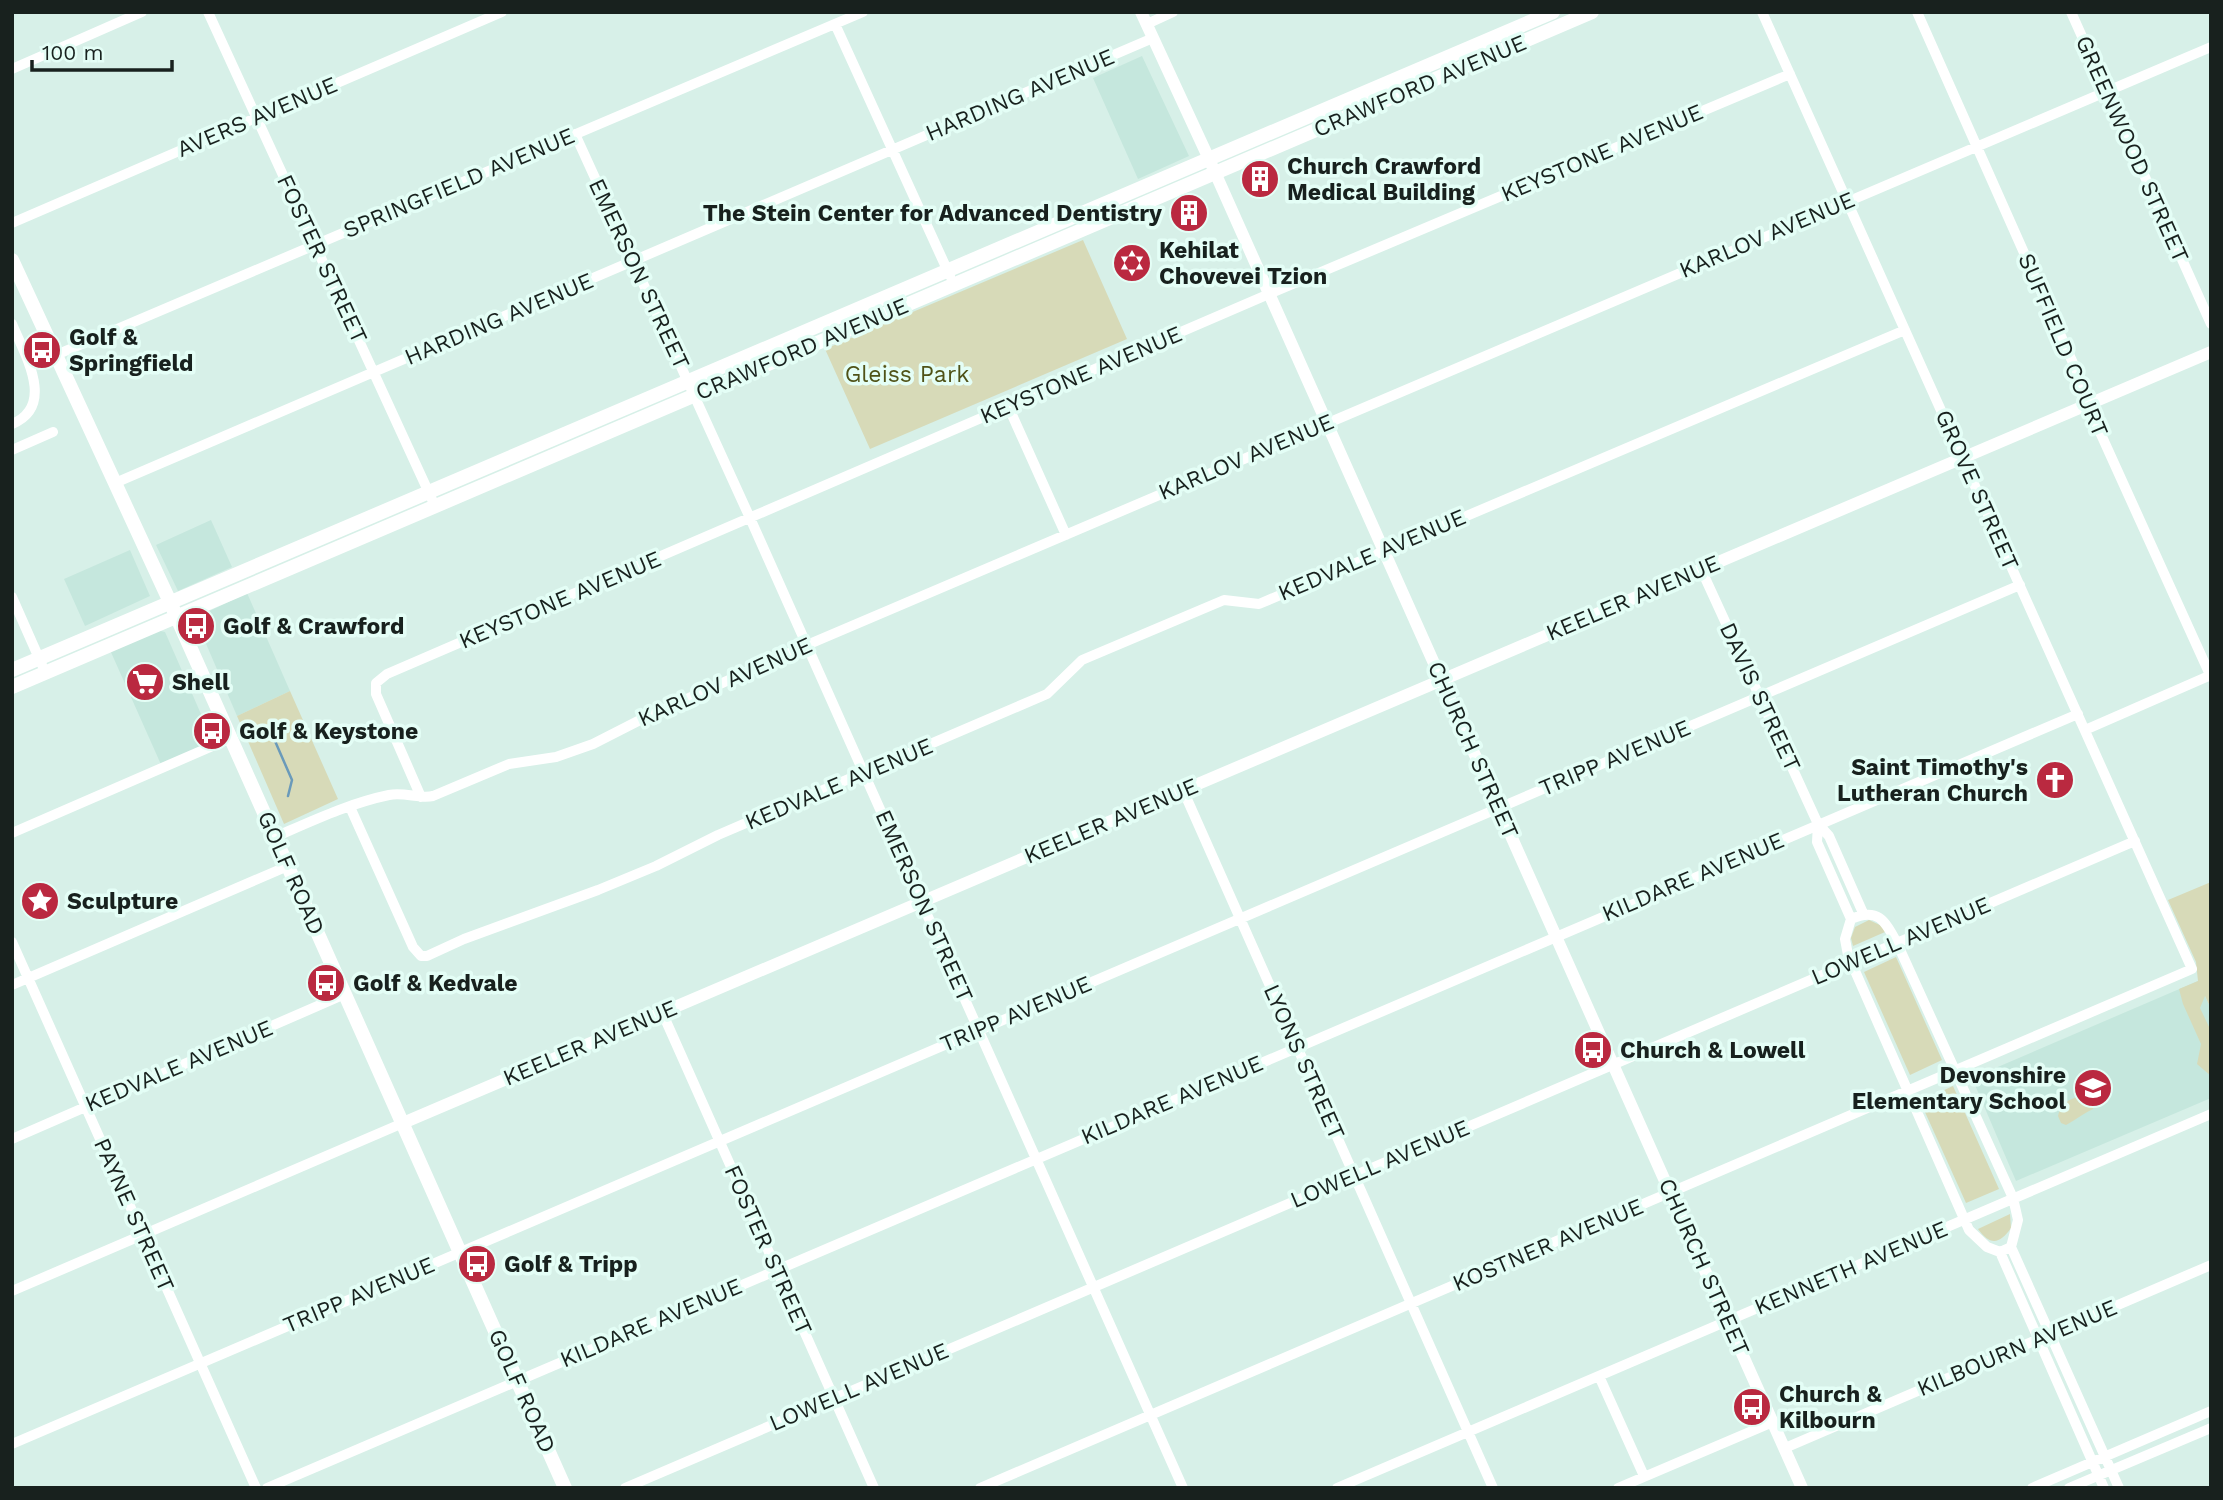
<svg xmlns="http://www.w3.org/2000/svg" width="2223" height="1500" font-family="'Work Sans',sans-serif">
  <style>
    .built { fill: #c5e7dd }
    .green { fill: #d7dab8 }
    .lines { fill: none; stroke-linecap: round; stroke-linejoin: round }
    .stream { stroke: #6a9aba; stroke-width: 2.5 }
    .minor { stroke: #fff; stroke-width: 10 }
    .tertiary { stroke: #fff; stroke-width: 12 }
    .secondary { stroke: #fff; stroke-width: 14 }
    .labels { text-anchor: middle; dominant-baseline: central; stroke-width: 7; stroke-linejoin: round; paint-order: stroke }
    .street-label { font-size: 23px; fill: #18211e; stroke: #e4fef6 }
    .poi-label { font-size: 23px; font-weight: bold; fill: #18211e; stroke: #e4fef6; text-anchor: start }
    .park-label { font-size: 23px; fill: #4f5217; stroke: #e4fef6 }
  </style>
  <rect width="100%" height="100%" fill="#d7f0e8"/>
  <path class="built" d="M1142,56l47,100 -51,23 -45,-101z
    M211,520l21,47 -54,24 -22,-46z
    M130,550l20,46 -65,30 -21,-47z
    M247,593l43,98 -53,25 -42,-98z
    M156,630l9,2 50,114 -52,23 -53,-119z
    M2198,981l13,28v89l-195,83 -44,-103z"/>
  <path class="green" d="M1083,240l44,99 -257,110 -45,-100z
    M290,691l48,108 -54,25 -47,-108z
    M2211,882v127l-6,-13 -5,12 11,23v45l-14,-12 4,-20 -18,-40 -4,-15 19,-8 -2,-19 -28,-62z
    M1869,920l13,6 3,6 -32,14 -2,-8 4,-11z
    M1896,957l46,103 -32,15 -46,-103z
    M1953,1086l46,103 -33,14 -46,-102z
    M2085,1093l5,1 4,9 -1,6c-11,5 -17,11 -27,16l-5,-2 -3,-7 3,-12z
    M2010,1214l1,14c-11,16 -21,18 -33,1z"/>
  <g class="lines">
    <path class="stream" d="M275,741l17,39 -4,16"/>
    <path class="minor" d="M208,12l227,494
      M1917,12l168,378 9,29 117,258
      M2071,12l140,312
      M835,24l115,252
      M1147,24l26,-12
      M12,69l130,-57
      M575,134l175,384 433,970
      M12,223l490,-211
      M12,324c13,31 44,82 0,100
      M56,355l807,-343
      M1008,406l58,129
      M12,450l41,-18
      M115,483l1038,-445
      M1701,569l117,255 11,12 34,77
      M12,597l30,68
      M2085,730l126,-55
      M1183,790l310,698
      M421,797l-45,-103v-11l11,-9 882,-380 521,-220
      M350,807l63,140 8,9h6l37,-17 134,-49 58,-24 62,-31 329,-141 35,-34 142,-60 35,4 646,-274
      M1818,824l-1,18 34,77
      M12,833l219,-95
      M275,837c37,-16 75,-34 114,-42 16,-3 30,4 44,1l76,-32 47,-7 37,-13 49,-25 165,-74 1404,-598
      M12,942l244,546
      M12,985l276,-119
      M662,1012l212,476
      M12,1139l333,-145
      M2011,1247l-11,5 -13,-5 -18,-17 -121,-275 -3,-16 6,-20c27,-12 34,2 46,24l116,255 5,22 -7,27 108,241
      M2000,1252l104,236
      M12,1291l391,-168
      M1599,1376l45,100
      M12,1444l2008,-859
      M1785,1448l426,-183
      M267,1488l1811,-774
      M625,1488l1510,-647
      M980,1488l1212,-519 -430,-957
      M1337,1488l874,-374
      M1618,1488l155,-66
      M2032,1488l179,-77
      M2069,1488l142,-60"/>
    <path class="tertiary" d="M1141,12l68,147 593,1329
      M403,1123l1808,-771"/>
    <path class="secondary" d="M12,260l158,342 395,886
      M12,670l1541,-658
      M12,687l1580,-675"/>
  </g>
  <defs>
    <symbol id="building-disc" viewBox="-11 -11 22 22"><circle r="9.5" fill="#ba2940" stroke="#e4fef6"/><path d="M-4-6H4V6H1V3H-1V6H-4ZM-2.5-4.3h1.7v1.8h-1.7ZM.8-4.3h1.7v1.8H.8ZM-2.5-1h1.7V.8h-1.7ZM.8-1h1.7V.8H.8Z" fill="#fff"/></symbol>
    <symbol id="synagogue-disc" viewBox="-11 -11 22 22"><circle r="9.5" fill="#ba2940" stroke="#e4fef6"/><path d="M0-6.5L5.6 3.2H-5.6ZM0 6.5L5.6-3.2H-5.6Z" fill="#fff"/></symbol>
    <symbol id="bus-disc" viewBox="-11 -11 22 22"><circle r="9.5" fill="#ba2940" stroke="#e4fef6"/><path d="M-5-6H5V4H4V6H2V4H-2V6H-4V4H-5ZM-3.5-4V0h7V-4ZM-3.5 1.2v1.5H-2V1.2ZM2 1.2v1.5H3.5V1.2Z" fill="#fff"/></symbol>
    <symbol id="supermarket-disc" viewBox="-11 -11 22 22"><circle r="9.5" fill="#ba2940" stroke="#e4fef6"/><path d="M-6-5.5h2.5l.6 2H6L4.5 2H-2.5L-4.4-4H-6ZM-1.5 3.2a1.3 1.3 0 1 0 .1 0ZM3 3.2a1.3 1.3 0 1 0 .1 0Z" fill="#fff"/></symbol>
    <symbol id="church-disc" viewBox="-11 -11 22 22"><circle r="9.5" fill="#ba2940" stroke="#e4fef6"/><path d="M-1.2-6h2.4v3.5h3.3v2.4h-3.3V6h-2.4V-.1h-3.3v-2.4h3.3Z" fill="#fff"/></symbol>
    <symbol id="sight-disc" viewBox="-11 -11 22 22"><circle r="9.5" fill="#ba2940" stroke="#e4fef6"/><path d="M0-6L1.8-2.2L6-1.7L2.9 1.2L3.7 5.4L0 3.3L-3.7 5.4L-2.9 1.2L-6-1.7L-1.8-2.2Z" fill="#fff"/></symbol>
    <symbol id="school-disc" viewBox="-11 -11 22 22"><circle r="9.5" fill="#ba2940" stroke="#e4fef6"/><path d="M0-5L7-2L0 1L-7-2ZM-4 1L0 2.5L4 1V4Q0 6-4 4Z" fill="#fff"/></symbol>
  </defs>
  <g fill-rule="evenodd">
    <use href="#building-disc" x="1238" y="157" width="44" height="44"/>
    <use href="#building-disc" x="1167" y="191" width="44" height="44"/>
    <use href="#synagogue-disc" x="1110" y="241" width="44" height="44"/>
    <use href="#bus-disc" x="20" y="328" width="44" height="44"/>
    <use href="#bus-disc" x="174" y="604" width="44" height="44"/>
    <use href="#supermarket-disc" x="123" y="660" width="44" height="44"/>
    <use href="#bus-disc" x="190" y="709" width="44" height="44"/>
    <use href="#church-disc" x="2033" y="758" width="44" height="44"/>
    <use href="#sight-disc" x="18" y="879" width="44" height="44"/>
    <use href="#bus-disc" x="304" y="961" width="44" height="44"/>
    <use href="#bus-disc" x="1571" y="1028" width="44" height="44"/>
    <use href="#school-disc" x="2071" y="1066" width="44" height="44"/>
    <use href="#bus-disc" x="455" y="1242" width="44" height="44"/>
    <use href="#bus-disc" x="1730" y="1385" width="44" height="44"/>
  </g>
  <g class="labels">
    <g class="street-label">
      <text transform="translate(1420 86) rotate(-23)">CRAWFORD AVENUE</text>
      <text transform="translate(1020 95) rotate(-23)">HARDING AVENUE</text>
      <text transform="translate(257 117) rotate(-23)">AVERS AVENUE</text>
      <text transform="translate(2132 149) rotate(66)">GREENWOOD STREET</text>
      <text transform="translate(1602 153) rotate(-23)">KEYSTONE AVENUE</text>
      <text transform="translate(459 183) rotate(-23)">SPRINGFIELD AVENUE</text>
      <text transform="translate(1767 235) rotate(-23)">KARLOV AVENUE</text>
      <text transform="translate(322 259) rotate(65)">FOSTER STREET</text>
      <text transform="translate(639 274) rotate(65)">EMERSON STREET</text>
      <text transform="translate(499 319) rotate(-23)">HARDING AVENUE</text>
      <text transform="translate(2063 345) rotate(67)">SUFFIELD COURT</text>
      <text transform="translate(802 349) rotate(-23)">CRAWFORD AVENUE</text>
      <text transform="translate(1081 375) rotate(-23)">KEYSTONE AVENUE</text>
      <text transform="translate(1246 457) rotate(-23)">KARLOV AVENUE</text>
      <text transform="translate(1977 490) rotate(66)">GROVE STREET</text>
      <text transform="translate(1372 555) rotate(-23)">KEDVALE AVENUE</text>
      <text transform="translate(1633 598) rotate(-23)">KEELER AVENUE</text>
      <text transform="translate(560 600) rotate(-23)">KEYSTONE AVENUE</text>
      <text transform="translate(725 682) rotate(-24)">KARLOV AVENUE</text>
      <text transform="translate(1760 697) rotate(65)">DAVIS STREET</text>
      <text transform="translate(1473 750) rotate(66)">CHURCH STREET</text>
      <text transform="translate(1615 758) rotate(-23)">TRIPP AVENUE</text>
      <text transform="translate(839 784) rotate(-23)">KEDVALE AVENUE</text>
      <text transform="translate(1111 821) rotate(-23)">KEELER AVENUE</text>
      <text transform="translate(291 873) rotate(66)">GOLF ROAD</text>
      <text transform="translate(1693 877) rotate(-23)">KILDARE AVENUE</text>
      <text transform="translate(924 906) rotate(66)">EMERSON STREET</text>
      <text transform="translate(1901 941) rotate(-23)">LOWELL AVENUE</text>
      <text transform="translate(1016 1014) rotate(-23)">TRIPP AVENUE</text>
      <text transform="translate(590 1043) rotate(-23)">KEELER AVENUE</text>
      <text transform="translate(1304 1062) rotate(66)">LYONS STREET</text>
      <text transform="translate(179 1066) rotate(-23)">KEDVALE AVENUE</text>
      <text transform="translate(1172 1100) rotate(-23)">KILDARE AVENUE</text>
      <text transform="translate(1380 1164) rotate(-23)">LOWELL AVENUE</text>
      <text transform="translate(134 1215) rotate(66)">PAYNE STREET</text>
      <text transform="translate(1548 1245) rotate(-23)">KOSTNER AVENUE</text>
      <text transform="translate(768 1250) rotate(66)">FOSTER STREET</text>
      <text transform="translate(1704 1267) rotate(66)">CHURCH STREET</text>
      <text transform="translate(1851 1268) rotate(-23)">KENNETH AVENUE</text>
      <text transform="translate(359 1295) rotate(-23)">TRIPP AVENUE</text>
      <text transform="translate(651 1323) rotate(-23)">KILDARE AVENUE</text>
      <text transform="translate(2017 1348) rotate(-23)">KILBOURN AVENUE</text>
      <text transform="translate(859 1387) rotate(-23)">LOWELL AVENUE</text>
      <text transform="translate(522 1391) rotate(66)">GOLF ROAD</text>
    </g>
    <g class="poi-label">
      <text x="1287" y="166">Church Crawford<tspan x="1287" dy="26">Medical Building</tspan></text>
      <text x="1162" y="213" text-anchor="end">The Stein Center for Advanced Dentistry</text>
      <text x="1159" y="250">Kehilat<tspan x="1159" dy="26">Chovevei Tzion</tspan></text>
      <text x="69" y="337">Golf &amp;<tspan x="69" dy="26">Springfield</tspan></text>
      <text x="223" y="626">Golf &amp; Crawford</text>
      <text x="172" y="682">Shell</text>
      <text x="239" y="731">Golf &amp; Keystone</text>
      <text x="2028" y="767" text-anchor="end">Saint Timothy's<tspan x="2028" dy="26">Lutheran Church</tspan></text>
      <text x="67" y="901">Sculpture</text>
      <text x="353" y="983">Golf &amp; Kedvale</text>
      <text x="1620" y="1050">Church &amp; Lowell</text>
      <text x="2066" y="1075" text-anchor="end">Devonshire<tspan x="2066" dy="26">Elementary School</tspan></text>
      <text x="504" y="1264">Golf &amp; Tripp</text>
      <text x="1779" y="1394">Church &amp;<tspan x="1779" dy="26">Kilbourn</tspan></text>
    </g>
    <g class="park-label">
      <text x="907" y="374">Gleiss Park</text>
    </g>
  </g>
  <rect width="2223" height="1500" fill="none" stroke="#18211e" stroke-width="28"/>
  <path d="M32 60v10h140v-10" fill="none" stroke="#18211e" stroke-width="3.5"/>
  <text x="42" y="60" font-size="21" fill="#18211e" stroke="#e4fef6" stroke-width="5" paint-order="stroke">100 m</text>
</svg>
